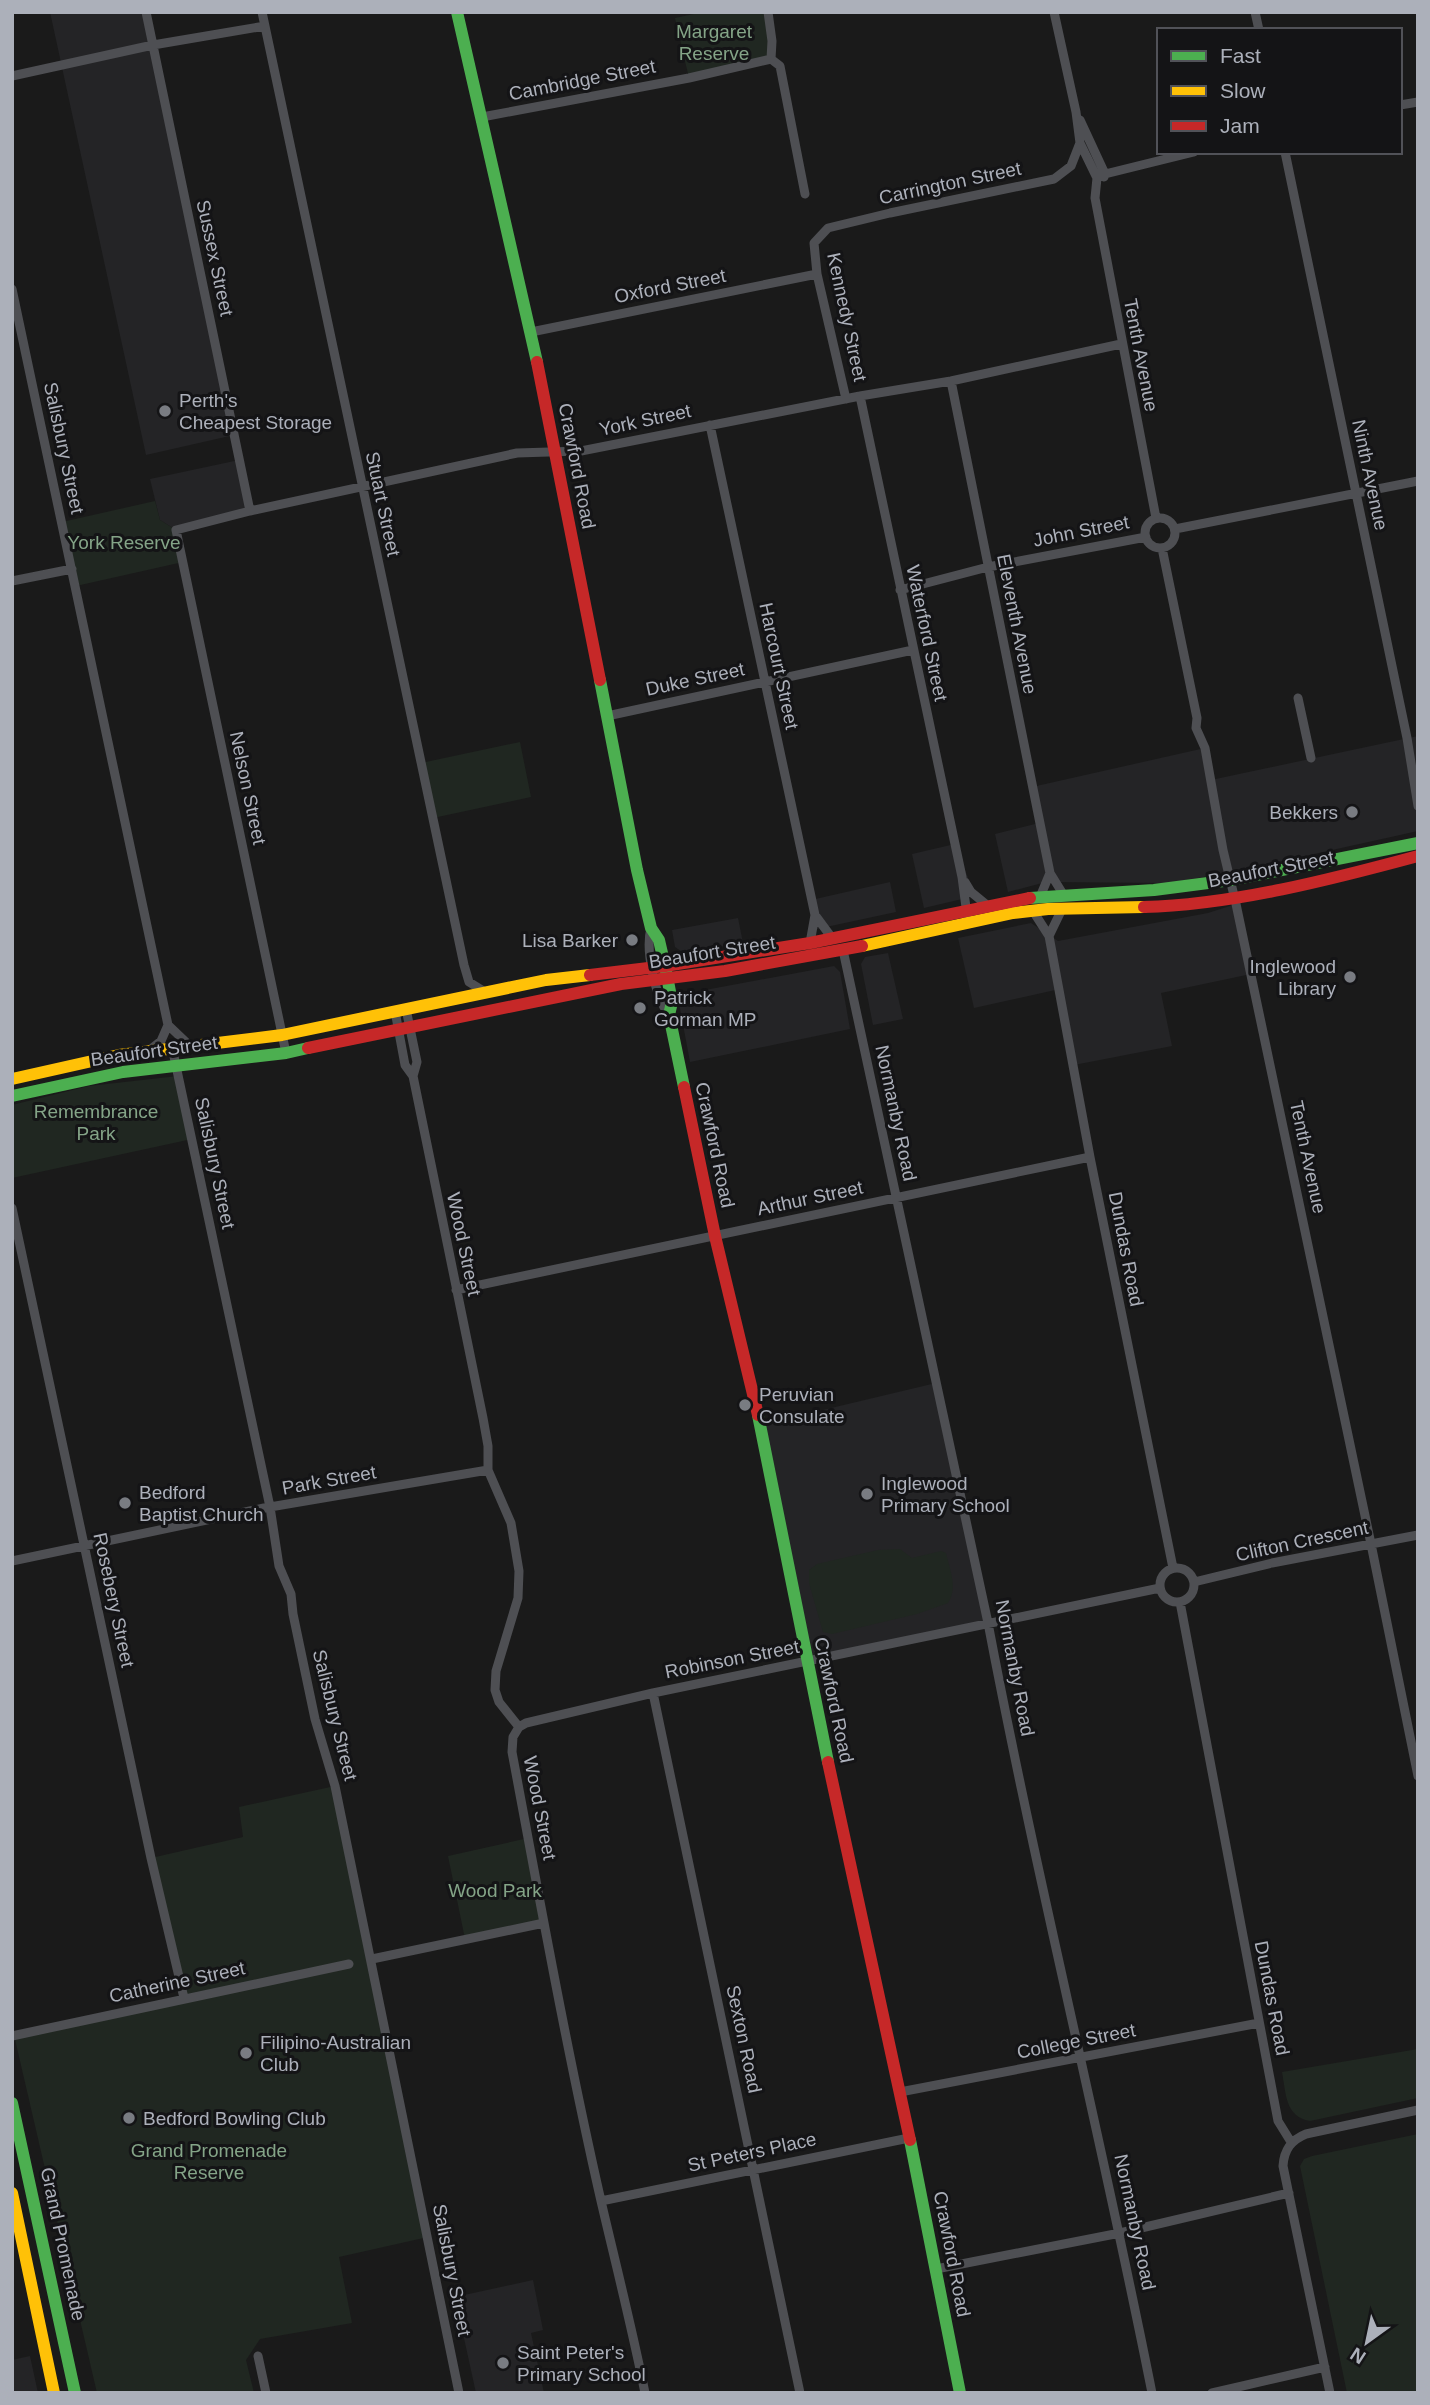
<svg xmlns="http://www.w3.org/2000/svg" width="1430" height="2405" font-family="Arial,sans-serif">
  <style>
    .built { fill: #242426 }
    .green { fill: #202721 }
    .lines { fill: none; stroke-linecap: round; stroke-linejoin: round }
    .street { stroke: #4e4f53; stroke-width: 9 }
    .fast { stroke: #4caf50; stroke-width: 12 }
    .slow { stroke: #ffc107; stroke-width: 12 }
    .jam { stroke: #c62828; stroke-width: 12 }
    .poi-dot { fill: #797c82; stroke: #141416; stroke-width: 2.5 }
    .labels { text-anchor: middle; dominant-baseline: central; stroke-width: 6; stroke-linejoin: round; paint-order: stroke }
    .park-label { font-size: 19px; fill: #84a487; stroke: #141416 }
    .street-label { font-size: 19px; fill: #acb0ba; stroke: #141416 }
    .poi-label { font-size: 19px; fill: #acb0ba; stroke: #141416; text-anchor: start }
  </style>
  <rect width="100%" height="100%" fill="#1a1a1a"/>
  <path class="built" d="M50,12h96l88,423 -88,20z
    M239,460l11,51 -74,19 -16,-10 -10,-41z
    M1418,736v95l-190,42 -61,10 -121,-1 -38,10 -13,-58 44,-11 -7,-36 173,-39 6,32z
    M955,844l20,52 -51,12 -12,-54z
    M890,882l6,30 -84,18 -1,-30z
    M1236,904l15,70 -90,19 11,53 -98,19 -14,-76 -86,19 -16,-70 73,-15 27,18 150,-28z
    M738,918l5,25 -59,10 -9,-6 -3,-17z
    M888,953l15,66 -30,6 -12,-61 4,-7z
    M834,966l6,6 10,57 -160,33 -11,-59 10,-10z
    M936,1383l49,241 -179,38 -46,-237z
    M533,2280l10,50 -12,3 13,60h-68l-21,-96z
    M30,2356l8,37h-26v-33z"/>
  <path class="green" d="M703,12h62l6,47 -82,19 -14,-60z
    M155,501l5,19 16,10 7,32 -107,24 -14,-64z
    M520,742l11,55 -98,21 -12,-55z
    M178,1076l14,63 -180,39v-73l77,-19z
    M900,1549l12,9 29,-7 5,2c4,18 12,34 2,50l-31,11 -85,20 -9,-2 -14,-49v-13l8,-6 61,-14z
    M335,1786l93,451 -89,20 13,66 -92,16 -14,21 8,33h-157l-83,-358 169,-37 -32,-140 92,-21 -4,-30z
    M524,1839l20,84 -79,16 -17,-83z
    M1418,2049v49l-108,23c-25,-4 -24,-28 -28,-49z
    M1418,2134v259h-71l-47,-227 4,-7 8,-3z"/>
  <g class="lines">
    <path class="street" d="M146,12l104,499
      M262,12l202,953 5,17 16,10
      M768,12l4,29 -1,18 9,7 25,128
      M1054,12l22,100 4,31 17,35 -2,20 61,320
      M1255,12l4,18
      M12,76l141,-31 112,-19
      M1400,105l18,-3
      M482,117l207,-39 82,-19
      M1080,120l25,54 -1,3
      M1285,152l122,586 11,68
      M1097,178l8,-4 89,-22
      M12,289l156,736 22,21
      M531,332l286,-58
      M951,381l99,492 13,21
      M860,396l102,481 5,38
      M846,399l-29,-125 -3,-31 14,-15 62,-15 164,-34 17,-13 9,-23
      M710,425l105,490 -5,28
      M1145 533a15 15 0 1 1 30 0a15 15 0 1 1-30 0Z
      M1175,529l243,-48
      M1162,548l35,170 -1,10 9,20 18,102 13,54 135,640 47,232
      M12,581l60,-12
      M900,590l88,-23 158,-30
      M1298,698l13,60
      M607,716l306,-66
      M965,882l6,10 17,14
      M1040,897l10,-24
      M1033,911l16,25 41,221 83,411
      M815,915l17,23
      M651,928c-6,23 4,68 18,87
      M1049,936l13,-27
      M843,950l145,673c49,258 113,512 164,770
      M406,1009l11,53 -4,14
      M395,1011l10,54 8,11 70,342 5,28v24l23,53 8,48 -1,27 -22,73 -1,19 4,12 20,25
      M172,1047l98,460 9,59 12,28 2,20 22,105 20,67 124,607
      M151,1049l10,-8 7,-16
      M286,1053l-110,-523 74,-19 267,-58 64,-2 279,-55 91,-15 170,-37
      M12,1208l139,650 33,140
      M456,1290l634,-133
      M12,1561l252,-53 224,-38
      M1160 1585a17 17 0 1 1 34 0a17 17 0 1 1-34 0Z
      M1194,1582l78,-19 146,-28
      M1180,1602l98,519 13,21
      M653,1693l147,700
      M519,1727l-6,10 -1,15c28,149 55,300 89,449 15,64 31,127 44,192
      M519,1727l7,-4 127,-30 507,-105
      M372,1959l172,-36
      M12,2036l337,-72
      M900,2092l359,-69
      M601,2201l308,-63
      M936,2269l184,-36 169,-40
      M258,2356l8,37
      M1212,2393l113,-26
      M1330,2393l-47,-227c1,-16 8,-26 23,-32l112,-24"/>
    <path class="fast" d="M457,12l80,350
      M600,680l37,190 14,58 8,12 6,26 7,36 -3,13 15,72
      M1030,898l124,-8 77,-10 187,-37
      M12,1096l111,-24 163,-19 22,-5
      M758,1415l70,347
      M12,2103l63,290
      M910,2140l50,253"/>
    <path class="slow" d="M862,946l151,-33 35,-4 96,-2
      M12,1079l107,-24 163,-20 264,-55 44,-5
      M12,2193l42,200"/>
    <path class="jam" d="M537,362l63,318
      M1144,907c88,-2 189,-28 274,-51
      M590,975l75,-9 145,-23 220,-45
      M308,1048l313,-64 104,-13 137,-25
      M684,1087l31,149 43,179
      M828,1762l82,378"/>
  </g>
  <g class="poi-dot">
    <circle cx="165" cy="411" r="7"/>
    <circle cx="1352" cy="812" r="7"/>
    <circle cx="632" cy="940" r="7"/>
    <circle cx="1350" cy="977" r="7"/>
    <circle cx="640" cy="1008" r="7"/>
    <circle cx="745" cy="1405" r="7"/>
    <circle cx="867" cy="1494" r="7"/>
    <circle cx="125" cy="1503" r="7"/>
    <circle cx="246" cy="2053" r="7"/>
    <circle cx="129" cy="2118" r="7"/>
    <circle cx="503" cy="2363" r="7"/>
  </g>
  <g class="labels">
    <g class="park-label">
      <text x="714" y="31">Margaret<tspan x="714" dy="22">Reserve</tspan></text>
      <text x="124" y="542">York Reserve</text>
      <text x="96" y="1111">Remembrance<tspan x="96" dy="22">Park</tspan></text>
      <text x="495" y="1890">Wood Park</text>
      <text x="209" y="2150">Grand Promenade<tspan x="209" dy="22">Reserve</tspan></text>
    </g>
    <g class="street-label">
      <text transform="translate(582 80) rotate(-11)">Cambridge Street</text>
      <text transform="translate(950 183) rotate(-12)">Carrington Street</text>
      <text transform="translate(215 258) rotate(78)">Sussex Street</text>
      <text transform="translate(670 286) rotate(-11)">Oxford Street</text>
      <text transform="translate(847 317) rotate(78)">Kennedy Street</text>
      <text transform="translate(1141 355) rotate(79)">Tenth Avenue</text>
      <text transform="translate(645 420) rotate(-12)">York Street</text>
      <text transform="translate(64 448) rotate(78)">Salisbury Street</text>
      <text transform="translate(577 466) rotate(79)">Crawford Road</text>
      <text transform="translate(1370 475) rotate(78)">Ninth Avenue</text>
      <text transform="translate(383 504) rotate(78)">Stuart Street</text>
      <text transform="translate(1081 531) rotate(-11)">John Street</text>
      <text transform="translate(1017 624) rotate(79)">Eleventh Avenue</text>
      <text transform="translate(927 633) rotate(78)">Waterford Street</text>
      <text transform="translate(779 666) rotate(78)">Harcourt Street</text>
      <text transform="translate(695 679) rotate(-12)">Duke Street</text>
      <text transform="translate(248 788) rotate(78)">Nelson Street</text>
      <text transform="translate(1271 869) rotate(-11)">Beaufort Street</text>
      <text transform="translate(712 952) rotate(-9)">Beaufort Street</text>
      <text transform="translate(154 1051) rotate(-8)">Beaufort Street</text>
      <text transform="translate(896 1113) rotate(78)">Normanby Road</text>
      <text transform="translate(715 1145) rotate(78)">Crawford Road</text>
      <text transform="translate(1308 1157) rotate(78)">Tenth Avenue</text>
      <text transform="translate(215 1163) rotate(78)">Salisbury Street</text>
      <text transform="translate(810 1198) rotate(-12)">Arthur Street</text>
      <text transform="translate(464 1244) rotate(78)">Wood Street</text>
      <text transform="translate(1126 1249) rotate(79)">Dundas Road</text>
      <text transform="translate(329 1480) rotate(-10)">Park Street</text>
      <text transform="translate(1302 1541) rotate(-12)">Clifton Crescent</text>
      <text transform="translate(114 1600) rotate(78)">Rosebery Street</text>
      <text transform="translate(732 1659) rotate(-11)">Robinson Street</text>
      <text transform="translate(1015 1668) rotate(79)">Normanby Road</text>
      <text transform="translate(834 1700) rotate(78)">Crawford Road</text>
      <text transform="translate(335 1715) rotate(76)">Salisbury Street</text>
      <text transform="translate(540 1808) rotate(79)">Wood Street</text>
      <text transform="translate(177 1982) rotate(-12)">Catherine Street</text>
      <text transform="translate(1272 1998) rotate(79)">Dundas Road</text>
      <text transform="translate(744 2039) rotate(78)">Sexton Road</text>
      <text transform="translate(1076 2041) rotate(-11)">College Street</text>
      <text transform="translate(752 2152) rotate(-12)">St Peters Place</text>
      <text transform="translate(1135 2222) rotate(78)">Normanby Road</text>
      <text transform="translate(63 2244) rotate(78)">Grand Promenade</text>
      <text transform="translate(952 2254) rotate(79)">Crawford Road</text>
      <text transform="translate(452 2270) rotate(79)">Salisbury Street</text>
    </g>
    <g class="poi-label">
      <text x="179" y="400">Perth's<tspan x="179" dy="22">Cheapest Storage</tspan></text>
      <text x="1338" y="812" text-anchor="end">Bekkers</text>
      <text x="618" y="940" text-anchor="end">Lisa Barker</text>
      <text x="1336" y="966" text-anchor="end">Inglewood<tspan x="1336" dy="22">Library</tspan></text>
      <text x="654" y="997">Patrick<tspan x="654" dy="22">Gorman MP</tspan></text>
      <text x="759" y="1394">Peruvian<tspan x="759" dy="22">Consulate</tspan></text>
      <text x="881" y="1483">Inglewood<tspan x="881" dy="22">Primary School</tspan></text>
      <text x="139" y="1492">Bedford<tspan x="139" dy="22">Baptist Church</tspan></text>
      <text x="260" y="2042">Filipino-Australian<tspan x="260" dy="22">Club</tspan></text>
      <text x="143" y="2118">Bedford Bowling Club</text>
      <text x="517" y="2352">Saint Peter's<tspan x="517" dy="22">Primary School</tspan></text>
    </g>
  </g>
  <rect width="1430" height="2405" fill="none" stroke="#acb0ba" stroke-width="28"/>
  <rect x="1157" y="28" width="245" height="126" fill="#141416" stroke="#515258" stroke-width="2"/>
  <rect x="1171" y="51" width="35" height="10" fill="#4caf50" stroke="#515258" stroke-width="2"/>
  <text x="1220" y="63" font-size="21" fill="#acb0ba">Fast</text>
  <rect x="1171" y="86" width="35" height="10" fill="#ffc107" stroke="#515258" stroke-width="2"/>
  <text x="1220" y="98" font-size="21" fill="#acb0ba">Slow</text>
  <rect x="1171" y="121" width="35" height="10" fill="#c62828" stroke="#515258" stroke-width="2"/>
  <text x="1220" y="133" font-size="21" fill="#acb0ba">Jam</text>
  <g transform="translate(1367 2342) rotate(213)" stroke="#141416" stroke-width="5" paint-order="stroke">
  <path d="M0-5L12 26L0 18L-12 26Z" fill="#acb0ba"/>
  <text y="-10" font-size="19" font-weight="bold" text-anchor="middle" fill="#acb0ba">N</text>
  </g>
</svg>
